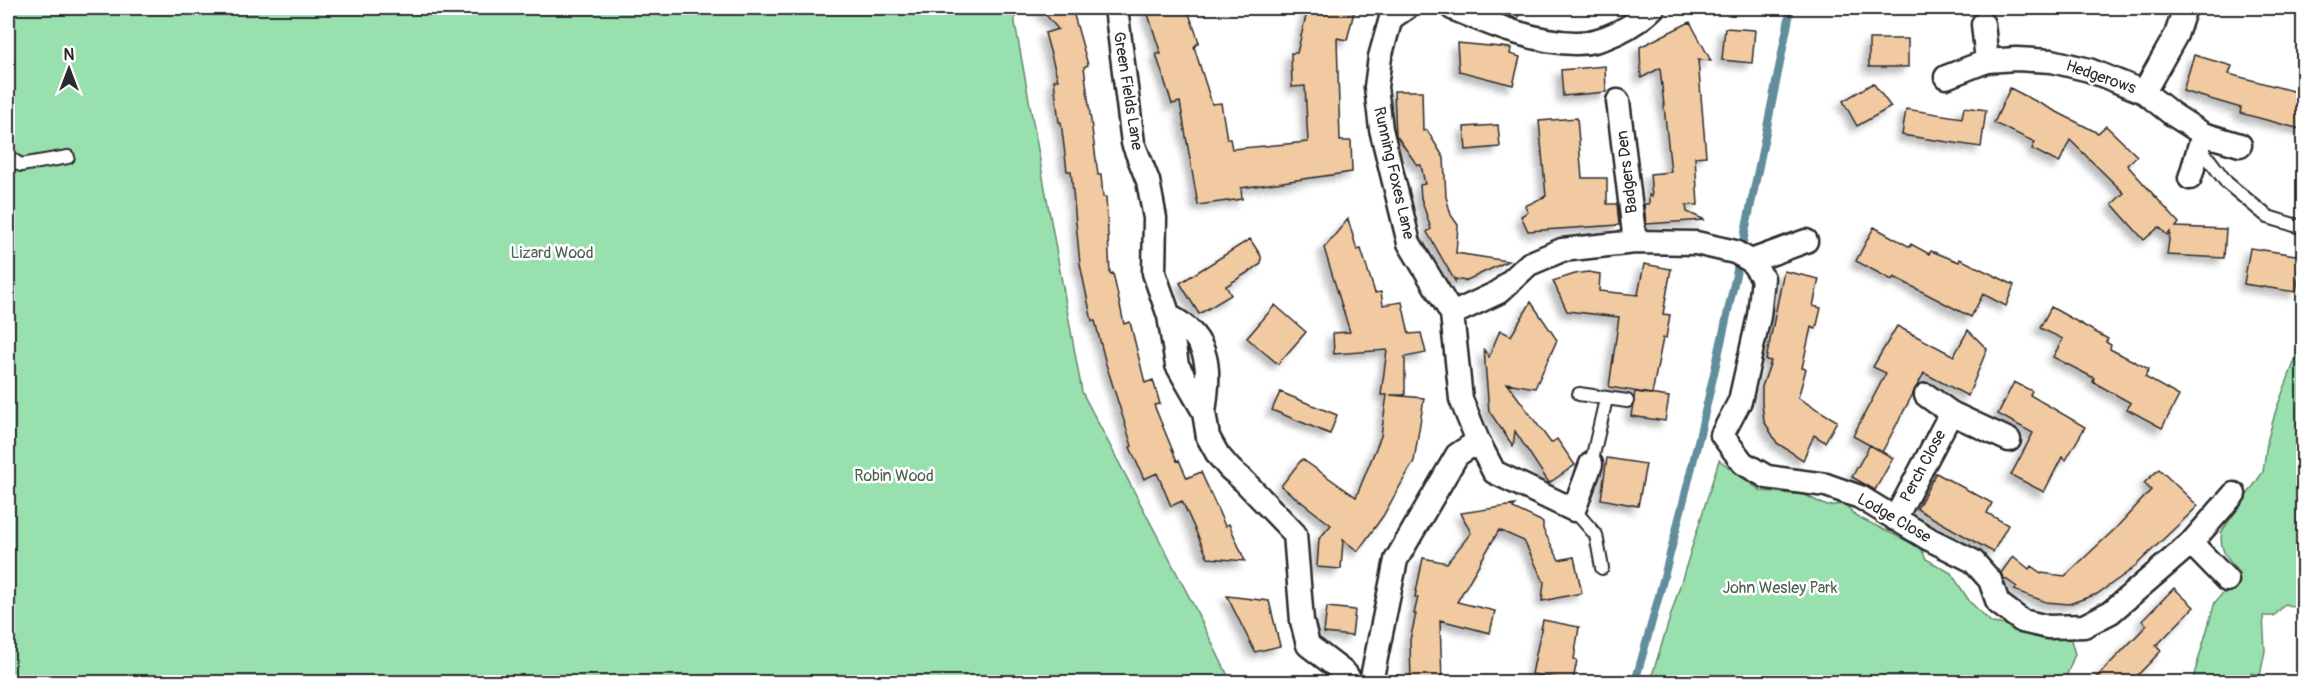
<svg xmlns="http://www.w3.org/2000/svg" width="2311" height="690" font-family="Pangolin,sans-serif">
  <style>
    .green { fill: #98e0ae; stroke: #62866c; stroke-width: 1.5 }
    .lines { fill: none; stroke-linecap: round; stroke-linejoin: round }
    .stream { stroke: #628d9c; stroke-width: 8 }
    .building { fill: #f2caa2; stroke: #2b2b2b; stroke-width: 1.5; filter: url(#shadow) }
    .lane-casing { stroke: #2b2b2b; stroke-width: 16 }
    .street-casing { stroke: #2b2b2b; stroke-width: 27 }
    .lane { stroke: #fff; stroke-width: 12 }
    .street { stroke: #fff; stroke-width: 22 }
    .labels { text-anchor: middle; dominant-baseline: central; stroke-width: 5; stroke-linejoin: round; paint-order: stroke }
    .street-label { font-size: 16px; fill: #2b2b2b; stroke: #fff }
    .park-label { font-size: 16px; fill: #4c6152; stroke: #fff }
  </style>
  <defs>
    <filter id="shadow"><feDropShadow dx="-5.5" dy="5.5" stdDeviation="3" flood-color="#0004"/></filter>
  </defs>
  <rect width="100%" height="100%" fill="#fff"/>
  <filter id="ink" filterUnits="userSpaceOnUse"><feTurbulence type="fractalNoise" baseFrequency=".0167" numOctaves="2"/><feDisplacementMap in="SourceGraphic" scale="12" xChannelSelector="R" yChannelSelector="G"/><feConvolveMatrix kernelMatrix="1 2 1 2 8 2 1 2 1" color-interpolation-filters="sRGB"/></filter>
  <g filter="url(#ink)">
    <path class="green" d="M14,8h1001v15l67,369 112,214 37,76h-1223v-665z
      M2300,347l4,1 -1,262 -18,-6 -11,12h-11l2,35 -5,25 -8,-3 -2,9h-58l23,-80 25,-28c-12,-14 -22,-24 -18,-43l41,-59 4,-30 9,-32z
      M1719,460l42,31 44,4 22,11 17,-2 14,13 63,31 5,11 25,14 19,29 22,21 77,10 6,21 -11,28h-414z"/>
    <g class="lines">
      <path class="stream" d="M1635,682c64,-222 111,-448 156,-674"/>
    </g>
    <path class="building" d="M1040,8h32l16,57 -4,2 14,108h3l2,22h3l4,77 3,-1 11,51 6,-2 15,61 8,-3 7,24 -6,1 23,56 2,-1 8,18 14,-6 24,54 4,-2 16,37 -37,-3 -26,-57 -11,5 -14,-33 -13,6 -14,-32 2,-1 -26,-82 -11,-43h-3l-12,-57 -9,-93h-4l-6,-49h-2l-5,-42h4l-13,-47 13,-4z
      M1146,8h41l12,34 -5,5 18,57 9,-1 6,36h3l2,10 76,-7 -3,-56 -13,1 -1,-34h6l11,-45h47l-8,32 -10,-2 3,103h11l1,31 -111,16 1,11 -44,6 -18,-103 -8,2 -16,-50h5z
      M1486,8h34l-2,11z
      M1690,22l21,39 -13,-1 8,96 -11,1 3,48h-12l1,7 18,8 -59,4 -2,-20h5v-9l3,2 -2,-23 21,-2 -11,-104 -19,10 -1,-31z
      M1725,28l30,2 -3,33 -30,-3z
      M1869,39h39v28h-39z
      M1457,43l54,5 -1,6 10,3 -7,28 -54,-14z
      M2194,55l38,11 -3,8 75,20v36l-64,-17 1,-5 -58,-17z
      M1605,66l1,26 -43,4 -2,-26z
      M1873,83l18,24 -34,19 -14,-25z
      M2010,88l88,45 8,-7 31,30 -10,9 52,58 -3,4 50,2 -2,29 -57,-3 3,-23 -3,3 -8,-8 -15,13 -32,-36 12,-11 -54,-53 -11,23 -27,-14 3,-7 -41,-19z
      M1394,91h28l1,40 4,-1 17,28 2,39 5,18 7,10 -2,28 52,8 -43,20 -10,-2v2l-28,-49 4,-3 -10,-31 -1,-13 5,-1 -4,-19h-4l-21,-30z
      M1964,107l22,3 -5,37 -79,-12 4,-26 56,9z
      M1577,118l5,60h25v26h10l2,21 -91,6 -7,-15 7,-4 -3,-6 21,-10 -7,-75z
      M1498,125l2,22 -34,3 -2,-23z
      M1348,219l9,31 4,-1 14,44 6,-1 2,13 19,-3 7,32 12,-1 5,20 -21,4v38h-15l34,3 -10,63 -31,55 -25,35 -15,-11 -2,29 -24,-2 2,-28 12,-14 -50,-39 21,-27 54,38 25,-61 6,-41h-6l6,-45 -53,4 -1,-21 17,-1 -26,-84z
      M1874,227l36,20 1,-3 18,10 2,-3 28,11 1,-3 54,26 -8,21 -23,-12 -12,23 -77,-40 -2,3 -36,-19z
      M1250,239l11,17v8l-35,22 5,9 -32,19 -19,-31z
      M2250,248l52,8 -6,36 -52,-8z
      M1644,264l27,5 -8,45 7,1 -4,23h-3l-11,56 -43,-7 10,-70 -52,-6 -14,-30 22,-7 13,-2 12,2 -1,17 39,4z
      M1784,271l35,8 -6,27 8,2 -5,21 -5,-2 -9,41 4,1 -8,29 39,23 -12,21 -11,-7 -11,25 -26,-17 -13,-22 -2,-18v-16l9,-26 -5,-1z
      M1531,302l26,38 -22,48 -28,-5 44,60 6,-4 18,26 -26,18 -34,-52 -2,15 -24,-35 -5,-61 5,7 11,-27 11,6z
      M1275,305l31,27 -28,32 -31,-26z
      M2051,307l57,32 -2,3 5,3 -1,4 39,20 -4,8 34,19 -17,32 -35,-19 4,-6 -38,-21 1,-4 -41,-21 10,-18 -23,-11z
      M1897,326l57,30 14,-26 19,19 -19,47 -44,-23 -42,79 -29,-16 33,-63 -13,-6z
      M2014,382l18,9 -2,4 55,32 -19,33 -4,-3 -18,35 -33,-17 22,-42 -35,-19z
      M1280,392l57,23 -7,19 -58,-24z
      M1635,392l34,5 -4,24 -34,-5z
      M1870,445l23,13 -18,32 -23,-13z
      M1607,458l39,6 -8,42 -37,-7z
      M2159,469l39,37 -67,64 -34,24 -28,10 -23,-2 -32,-12 3,-3 -14,-10 -2,-4 12,-17 16,13 2,-3 10,7 24,3 50,-47 36,-39 -7,-7z
      M1936,473l56,30 -5,10 21,12 -15,27 -76,-43z
      M1515,505l-2,3 30,14v7l16,31 15,-3 8,36 -40,8 2,-19 -20,-41 -25,-11 -42,72 38,9 -5,22 -50,-13 2,62h-31l-1,-42 6,-26h-2l4,-17h-3l8,-39 24,5 24,-30 -10,-20z
      M2174,588l20,19 -38,39 5,5 -30,31h-39l55,-57 -5,-4z
      M1227,596l42,5 11,45 -25,6z
      M1327,607l28,3 -3,26 -28,-3z
      M1543,620l36,7 -5,32 3,1 -4,21 -41,-7z"/>
    <g class="lines">
      <defs>
        <path id="lane" d="M2199,146l28,37 41,34 36,11
          M8,157l13,8 47,-8
          M1579,394l48,7
          M1591,464l15,-65
          M1574,510l22,25 6,33"/>
        <path id="street" d="M1116,8l17,135 15,38 7,37 -1,55 15,43 8,49 27,47 4,25 10,18 12,14 14,12 51,53 7,87 6,24 38,29 5,8
          M1406,8l-15,10 -11,39 -4,30 5,42 28,114 43,71 9,85 17,42 16,31 80,38 17,-46
          M1452,8c38,16 81,34 123,35 27,1 60,-17 78,-35
          M1983,24l4,37
          M1946,77l41,-16 29,-2 36,2 37,9 55,22 28,22 31,20 37,11
          M2144,92l32,-57 9,-27
          M1618,101l17,141
          M2190,178l13,-44
          M1751,261l55,-20
          M1452,314l47,-22 30,-28 33,-14 73,-8 61,1 39,9 16,9 12,17 -4,38 -19,85 -18,34 21,28 24,14 59,8 34,12 69,42 44,22 17,19 8,23 24,18 26,6 36,-1 27,-14 80,-69 43,-49
          M1169,316c43,23 41,54 35,96
          M1926,395l25,18 58,27
          M1895,519l56,-106
          M2191,543l36,37
          M1371,682l25,-122 61,-105 21,-14"/>
      </defs>
      <use href="#lane" class="lane-casing"/>
      <use href="#street" class="street-casing"/>
      <use href="#lane" class="lane"/>
      <use href="#street" class="street"/>
    </g>
  </g>
  <g class="labels">
    <g class="street-label">
      <text transform="translate(2101 77) rotate(19)">Hedgerows</text>
      <text transform="translate(1128 91) rotate(81)">Green Fields Lane</text>
      <text transform="translate(1627 172) rotate(-97)">Badgers Den</text>
      <text transform="translate(1394 173) rotate(77)">Running Foxes Lane</text>
      <text transform="translate(1923 466) rotate(-62)">Perch Close</text>
      <text transform="translate(1894 518) rotate(30)">Lodge Close</text>
    </g>
    <g class="park-label">
      <text x="552" y="253">Lizard Wood</text>
      <text x="894" y="476">Robin Wood</text>
      <text x="1780" y="588">John Wesley Park</text>
    </g>
  </g>
  <rect width="2311" height="690" fill="none" stroke="#fff" stroke-width="30"/>
  <rect x="15" y="15" width="2281" height="660" fill="none" stroke="#2b2b2b" stroke-width="2" filter="url(#ink)"/>
  <g transform="translate(69 69)" stroke="#ffffff" stroke-width="4.5" paint-order="stroke">
  <path d="M0-4.5L10 22L0 15L-10 22Z" fill="#2b2b2b"/>
  <text y="-9" font-size="16" font-weight="bold" text-anchor="middle" fill="#2b2b2b">N</text>
  </g>
</svg>
